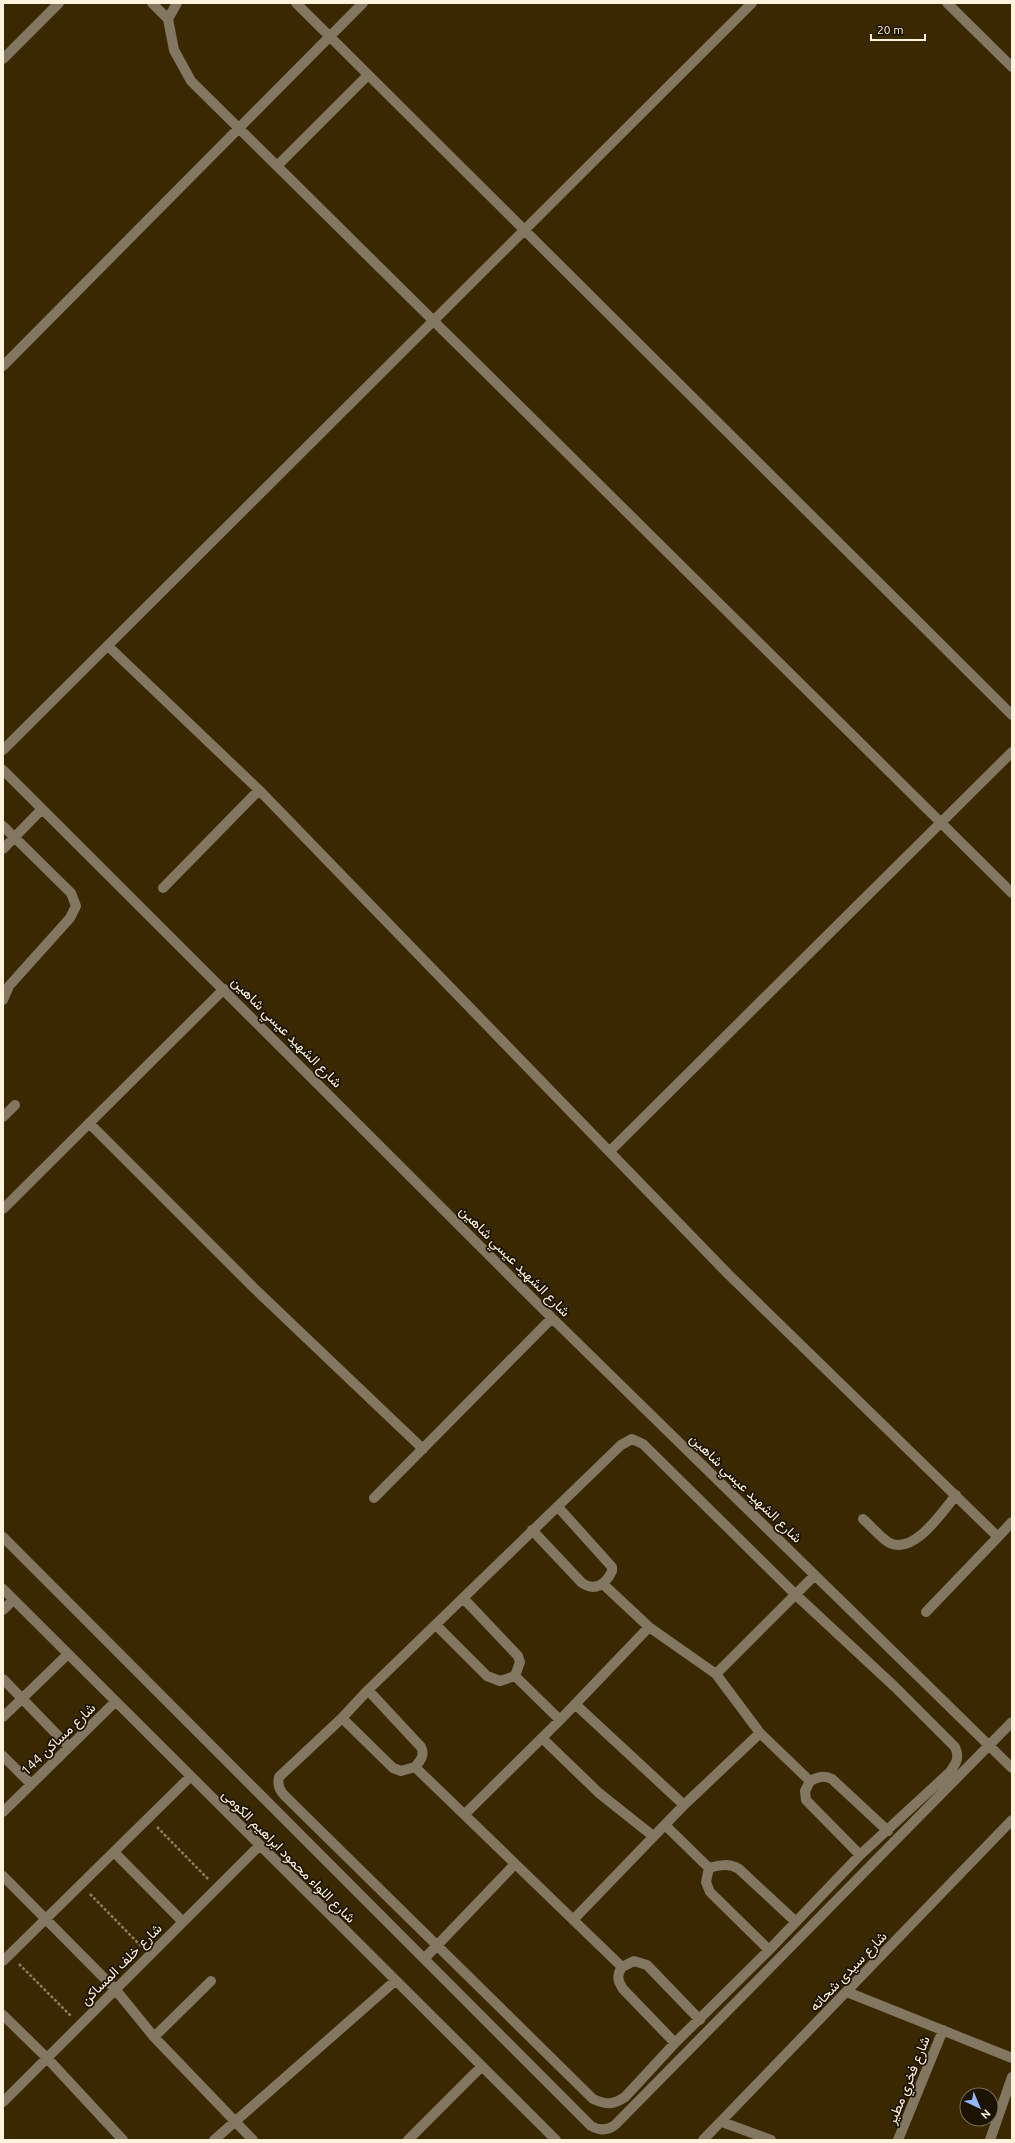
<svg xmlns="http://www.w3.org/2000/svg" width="1015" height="2143" font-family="Ubuntu,Vazirmatn,sans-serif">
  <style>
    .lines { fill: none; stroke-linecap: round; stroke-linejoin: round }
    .path { stroke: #8d7e5e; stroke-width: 2.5; stroke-dasharray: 3 2; stroke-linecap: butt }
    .minor { stroke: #837762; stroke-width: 10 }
    .labels { text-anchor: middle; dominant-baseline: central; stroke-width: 3.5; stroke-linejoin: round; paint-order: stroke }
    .street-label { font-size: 14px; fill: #fff3de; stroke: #1c1200 }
  </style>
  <rect width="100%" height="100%" fill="#392800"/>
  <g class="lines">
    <path class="path" d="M157,1827l51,52
      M90,1894l51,52
      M19,1964l52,52"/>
    <path class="minor" d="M152,3l16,16
      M177,3l-9,16 6,31 17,31 821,812
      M296,3l716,712
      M947,3l65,64
      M3,59l56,-56
      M277,166l91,-91
      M3,366l360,-363
      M108,646l151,144 470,485 269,262 14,-15
      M3,750l749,-747
      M3,770l549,548 460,450
      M3,826l68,67 5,13 -6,12 -61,68 -6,14
      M3,849l39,-40
      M163,888l96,-98
      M3,1117l12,-12
      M89,1123l165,165 169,161
      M610,1151l402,-399
      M3,1209l221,-220
      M632,1439l11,5 153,151 99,92 60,60c5,11 1,16 -5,25l-90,83 -91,95 -94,93 -50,54c-12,8 -18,8 -32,2l-307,-302c-6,-6 -9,-11 -7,-20l63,-59 26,-28 253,-245z
      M374,1498l178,-180
      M863,1519c8,7 16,17 25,23 25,15 55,-31 68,-47
      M532,1530l50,53c13,9 24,1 30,-12v-4l-54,-60
      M3,1537l588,589c9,5 17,5 25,-2l396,-402
      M603,1584l46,43 67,47
      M3,1589l553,551
      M3,1610l10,-10
      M926,1612l72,-75
      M436,1625l51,51 13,5 15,-5 5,-14 -2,-6 -54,-57
      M515,1676l45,44
      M3,1679l66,68
      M368,1690l53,57c4,8 0,13 -6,20
      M575,1704l109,101
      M3,1717l65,-63
      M342,1718l51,50 8,3 14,-4 207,200c-6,9 -4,14 1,22l52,54
      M542,1738l57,55 54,43
      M3,1756l28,28
      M810,1781l-50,-48 -44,-59 99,-99
      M3,1812l112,-110
      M465,1814l95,-94 89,-93
      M665,1825l44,43
      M114,1852l69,70
      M860,1855l-54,-55 -1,-9 5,-10c8,-4 14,-6 22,-2l56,52
      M3,1876l112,113 39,48 99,103
      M573,1920l111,-115 76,-72
      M769,1950l-59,-58 -4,-10 3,-14c11,-3 20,-5 30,1l57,53
      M424,1959l91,-95
      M3,1961l187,-184
      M622,1967l12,-6 13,4 53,55
      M847,1992l165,66
      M3,2015l44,43 76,82
      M154,2037l57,-56
      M3,2102l256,-256
      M722,2122l49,18
      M214,2140l181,-159
      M408,2140l73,-73
      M703,2140l309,-320
      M898,2140l45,-110
      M990,2140l22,-63"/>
  </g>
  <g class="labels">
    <g class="street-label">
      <text transform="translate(287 1032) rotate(45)">شارع الشهيد عيسي شاهين</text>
      <text transform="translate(515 1261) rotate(45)">شارع الشهيد عيسي شاهين</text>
      <text transform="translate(746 1488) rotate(44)">شارع الشهيد عيسي شاهين</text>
      <text transform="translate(58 1739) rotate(-44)">شارع مساكن 144</text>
      <text transform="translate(289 1856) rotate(45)">شارع اللواء محمود ابراهيم الكومى</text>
      <text transform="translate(121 1964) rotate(-45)">شارع خلف المساكن</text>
      <text transform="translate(848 1971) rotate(-46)">شارع سيدى شحاته</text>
      <text transform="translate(908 2080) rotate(-68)">شارع فخري مطير</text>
    </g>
  </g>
  <rect width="1015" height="2143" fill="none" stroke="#fff3de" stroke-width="8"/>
  <g transform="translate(979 2107) rotate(136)"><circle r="19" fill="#1c1200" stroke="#776c59"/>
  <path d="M0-3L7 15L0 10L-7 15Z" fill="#93b7fd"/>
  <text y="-6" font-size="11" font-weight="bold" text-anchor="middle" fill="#fff3de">N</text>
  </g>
  <path d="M871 34v6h54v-6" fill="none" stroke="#fff3de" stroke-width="2"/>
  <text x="877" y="34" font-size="12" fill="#fff3de" stroke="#1c1200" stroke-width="3" paint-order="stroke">20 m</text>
</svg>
